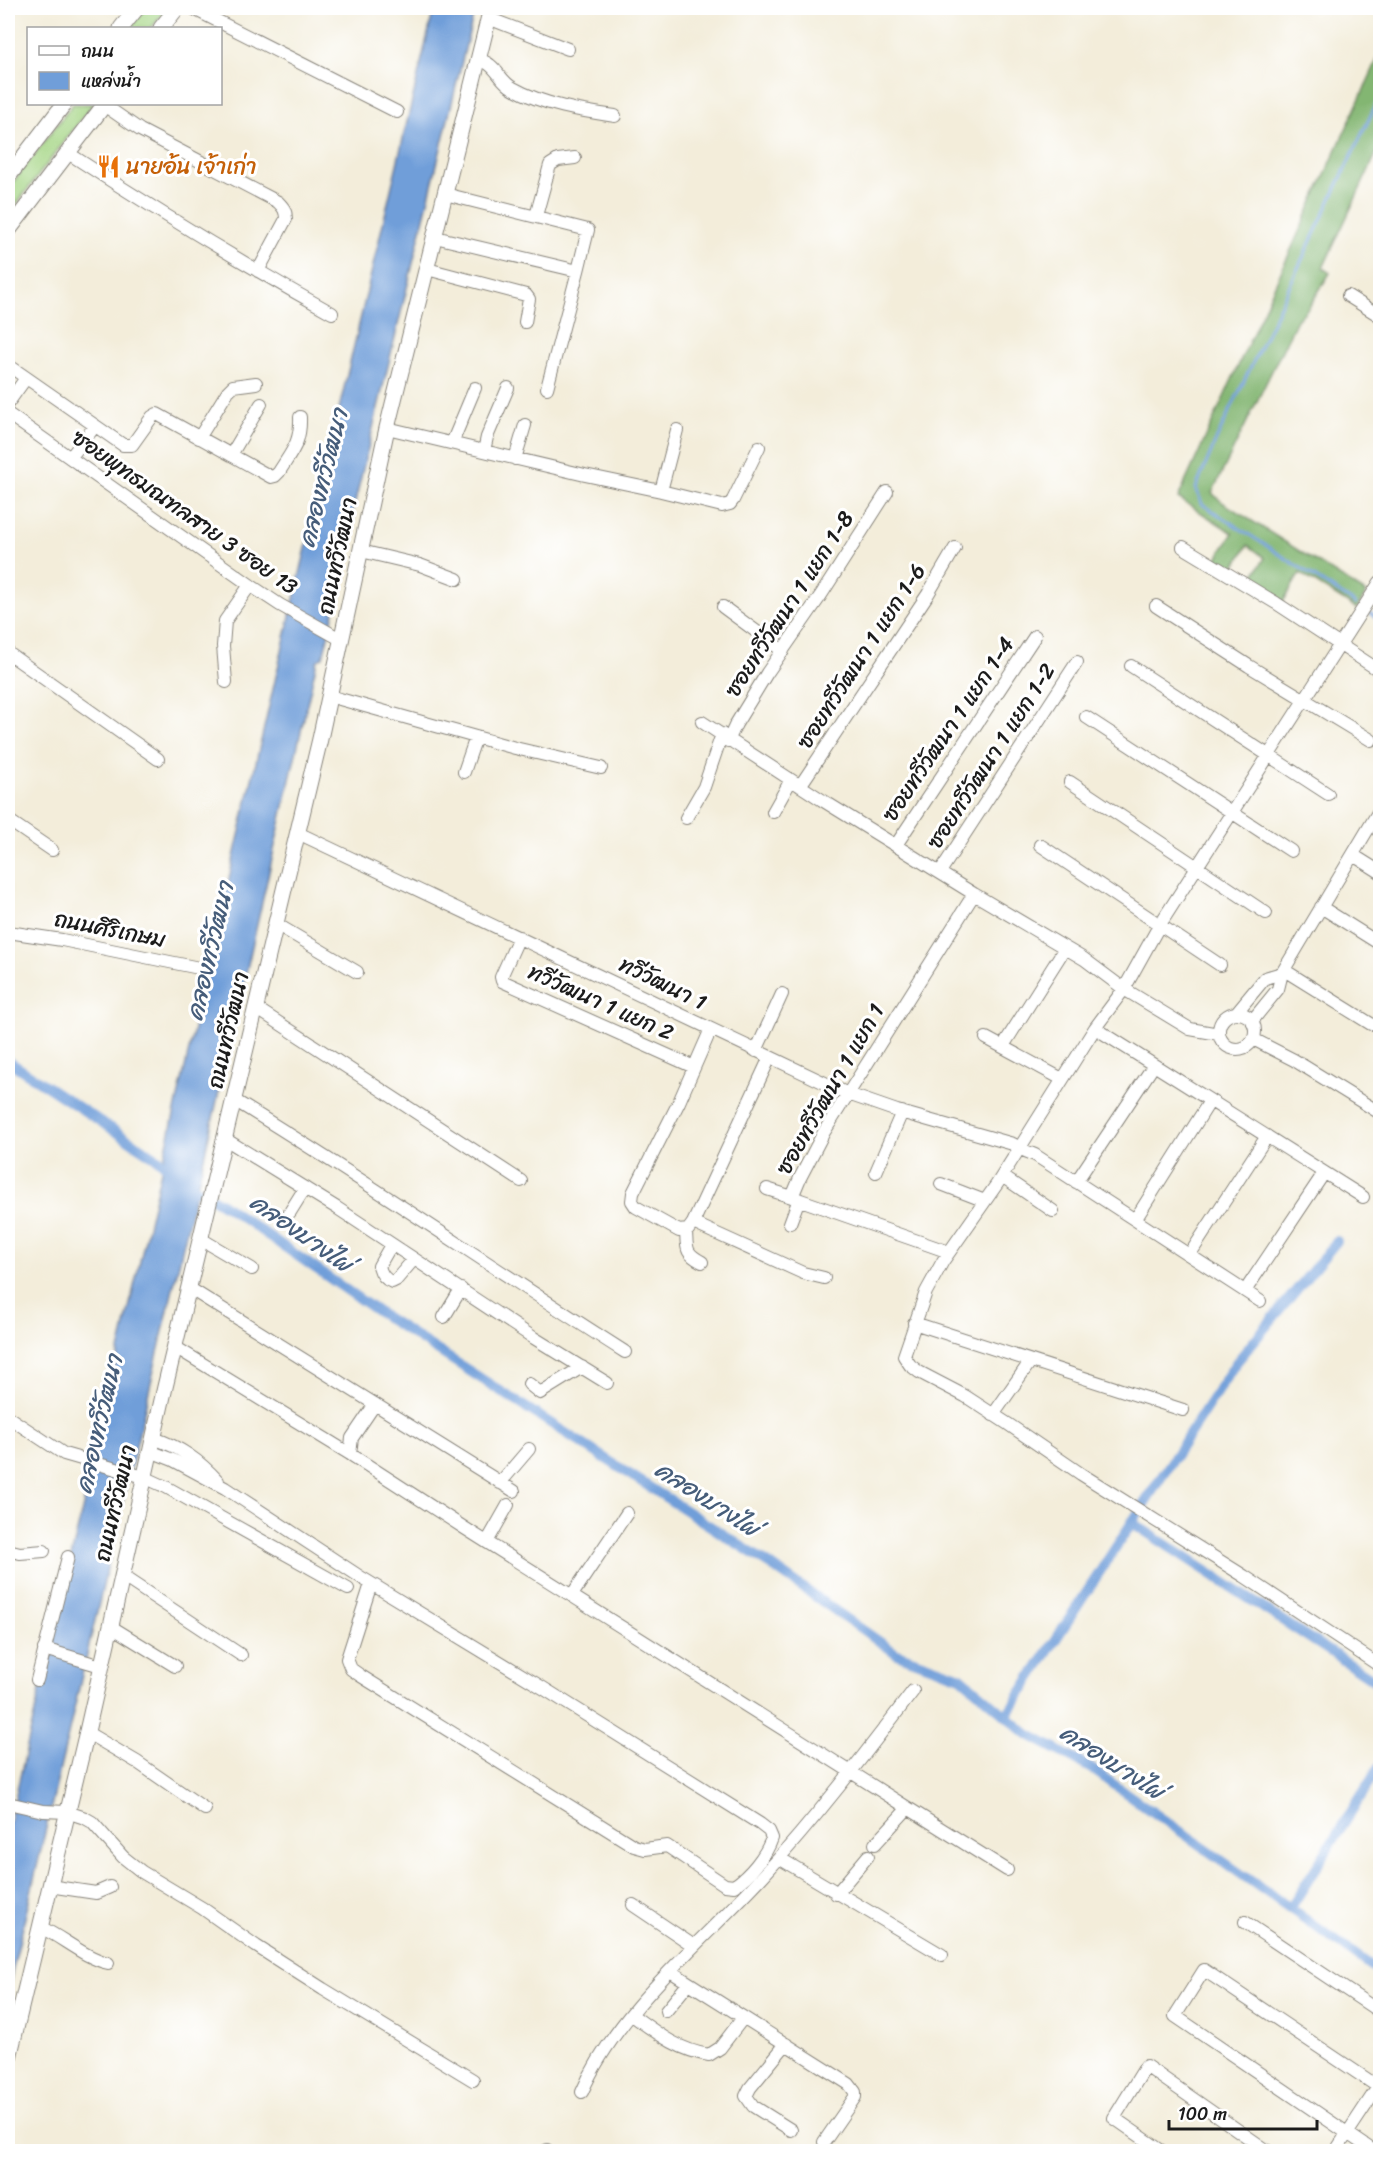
<svg xmlns="http://www.w3.org/2000/svg" width="1388" height="2159" font-family="Sriracha,'Playpen Sans Thai',sans-serif">
  <style>
    .green { fill: #a4d584; stroke: #607850; stroke-width: 1.5 }
    .forest { fill: #83b672; stroke: #506947; stroke-width: 1.5 }
    .water { fill: #709ed9; stroke: #465d7a; stroke-width: 1.5 }
    .lines { fill: none; stroke-linecap: round; stroke-linejoin: round }
    .stream { stroke: #709ed9; stroke-width: 3 }
    .canal { stroke: #709ed9; stroke-width: 10 }
    .minor-casing { stroke: #88847b; stroke-width: 14 }
    .major-casing { stroke: #88847b; stroke-width: 17 }
    .minor { stroke: #fff; stroke-width: 12 }
    .major { stroke: #fff; stroke-width: 15 }
    .labels { text-anchor: middle; dominant-baseline: central; stroke-width: 6; stroke-linejoin: round; paint-order: stroke }
    .food-label { font-size: 22px; fill: #c56008; stroke: #fff; text-anchor: start }
    .street-label { font-size: 22px; fill: #1c1c1c; stroke: #fff }
    .water-label { font-size: 24px; font-style: italic; fill: #465d7a; stroke: #fff }
  </style>
  <rect width="100%" height="100%" fill="#fff"/>
  <filter id="ink" filterUnits="userSpaceOnUse"><feTurbulence type="fractalNoise" baseFrequency=".0167" numOctaves="2"/><feDisplacementMap in="SourceGraphic" scale="12" xChannelSelector="R" yChannelSelector="G"/><feConvolveMatrix kernelMatrix="1 2 1 2 8 2 1 2 1" color-interpolation-filters="sRGB"/></filter>
  <filter id="wash" filterUnits="userSpaceOnUse"><feTurbulence type="fractalNoise" baseFrequency=".008" numOctaves="4" result="noise"/><feDisplacementMap in="SourceGraphic" scale="24" xChannelSelector="R" yChannelSelector="G"/><feGaussianBlur stdDeviation="1.35" result="paint"/><feColorMatrix in="noise" values="0 0 0 0 0 0 0 0 0 0 0 0 0 0 0 0 0 1.4 0 .05"/><feComposite in="paint" operator="in"/></filter>
  <g filter="url(#wash)">
    <rect width="100%" height="100%" fill="#f3edda"/>
    <path class="green" d="M146,8h22l-17,20h-21z
      M73,104h20l-85,111v-26z"/>
    <path class="forest" d="M1380,54v92l-57,122 7,5 -21,34 -12,13 -85,173 10,9 144,91 -9,16 -57,-36 -17,29 -34,-20 16,-24 -17,-13 -16,26 -17,-10 18,-28 -55,-35z"/>
    <path class="water" d="M434,8h41l-145,597 4,7 -11,45 -6,4 -108,475 -201,854v-162l285,-1225z"/>
    <g class="lines">
      <path class="stream" d="M1356,604l-154,-100 -6,-16 20,-48 164,-344
        M1370,613l10,7"/>
      <path class="canal" d="M8,1061l150,98 14,13
        M185,1182l42,25 157,109 385,248 128,90 64,23 65,56 66,36 288,203
        M1131,1522l249,162
        M1006,1716l229,-352 102,-123
        M1290,1909l90,-143"/>
    </g>
  </g>
  <g filter="url(#ink)">
    <g class="lines">
      <defs>
        <path id="minor" d="M192,8l205,104
          M488,18l80,31
          M478,59c4,2 9,3 12,6 9,7 12,17 23,23 30,17 68,23 102,28
          M104,105l36,25 138,72c6,6 8,9 8,17l-28,52
          M68,153c86,56 174,110 264,160
          M445,194l143,36 -10,41
          M536,216l14,-51 8,-5 17,-2
          M435,237l143,34 -31,117
          M427,269l99,26 3,4 -4,23
          M1348,296l32,20
          M8,365l115,80h9l20,-28 5,-3 114,63 4,-1 4,-4c13,-21 22,-29 21,-55
          M8,403l18,-25
          M8,414l242,171 30,20 62,35
          M387,428l198,47 76,16
          M677,430l-16,61 61,15 8,-2 3,-4 26,-53
          M199,438l29,-47 5,-5 23,-3
          M452,443l23,-55
          M484,451l3,-14 21,-49
          M231,455l30,-51
          M70,458l25,-32
          M515,459l10,-34
          M1183,547l93,56 104,68
          M361,551l59,14 37,14
          M1380,582l-221,344 -35,63 -29,39 -98,156 -54,77 -17,31 -22,64 6,9 9,7 46,24 43,28 73,50 163,102 136,90
          M1156,606l93,60 122,74
          M723,607l60,44
          M8,653l150,106
          M1131,666l197,128
          M226,682l-3,-36 2,-25 25,-36
          M329,696l186,52 86,20
          M1086,717l205,134
          M702,722l120,78 152,94 -150,238 -24,46 -8,19 157,55
          M728,741l8,-17 31,-51 54,-78 66,-103
          M464,772l12,-35
          M1070,782l196,131
          M800,786l128,-192 27,-46
          M773,812l18,-32
          M686,818l18,-31 18,-53
          M8,820l44,30
          M298,833l550,261 49,17 116,33 5,4 17,7 225,146
          M896,845l139,-209
          M1040,845l180,120
          M1353,855l27,17
          M940,872l137,-210
          M974,894l110,65 40,30 66,40 29,5
          M1321,907l59,37
          M276,924l81,48
          M8,932l54,8 142,29
          M519,937l-18,40 1,4 192,86
          M1284,970l87,54
          M1282,973l98,-164
          M256,1008l265,173
          M1219 1031a18 18 0 1 1 36 0a18 18 0 1 1-36 0Z
          M1236,1013l29,-35 17,-5 -4,16 -26,32
          M1095,1028l59,37
          M711,1029l-32,73 -46,91 -1,8 4,6 43,24 9,-1 5,-7 110,50 21,5
          M986,1038l76,41
          M1253,1039l41,21 86,53
          M1003,1046l62,-98
          M756,1051l26,-57
          M234,1100c133,81 260,169 391,252
          M225,1139l112,69 197,130 73,45
          M876,1172l26,-60
          M1002,1176l51,35
          M1076,1182l78,-117 209,132
          M941,1184l44,17
          M767,1189l25,8
          M290,1212l15,-24
          M1135,1220l75,-119
          M693,1223l77,-166
          M790,1223l9,-24
          M686,1231c1,18 -1,22 16,31
          M201,1239l51,30
          M391,1245l-12,21c2,8 5,13 13,16l4,-2 18,-21
          M1190,1254l77,-118
          M189,1288l325,203
          M1245,1291l79,-118
          M444,1317l17,-28
          M914,1323l269,87
          M175,1347l175,107 116,75 442,279 -33,36
          M529,1384l11,9 42,-26
          M993,1415l37,-53
          M8,1417l56,37 80,23 22,10 182,102
          M153,1438c27,9 46,22 65,43
          M150,1451l23,9 52,28 137,90 181,110 217,136 9,7 3,7c-6,18 -23,38 -38,48l-9,-1 -58,-39 -22,3 -11,-3 -273,-170 -10,-7 -4,-10 24,-75
          M350,1454l2,-16 23,-34
          M500,1483l29,-34
          M487,1542l21,-37
          M8,1550l12,3 24,-2
          M122,1576l119,79
          M572,1595l55,-82
          M110,1626l65,40
          M44,1649l57,17
          M37,1680l31,-123
          M86,1732l51,30 68,47
          M8,1803l35,8 24,1 18,6 7,4 31,35 19,15 60,36 54,38 67,43 150,91
          M908,1808l99,62
          M779,1858l163,97
          M49,1886l47,7 14,-6
          M836,1894l32,-38
          M633,1905l61,41
          M1245,1922l135,90
          M40,1927c22,10 45,31 68,36
          M670,1971l179,113 6,8v5l-31,45
          M666,2011l22,-27
          M632,2015c25,18 46,35 77,40l11,-7 23,-30
          M786,2044l-36,44 -4,8 7,10 38,24
          M582,2092c35,-82 121,-151 181,-216 54,-59 102,-122 150,-185
          M547,2150l3,2
          M1163,2152l-49,-34 32,-52 123,86
          M1335,2152l45,-68
          M1375,2152l-200,-136 29,-46 176,118"/>
        <path id="major" d="M121,28l16,-20
          M161,28l16,-20
          M8,177l56,-73
          M8,231l97,-127
          M8,2062l80,-335 77,-340 155,-648 67,-311 104,-420"/>
      </defs>
      <use href="#minor" class="minor-casing"/>
      <use href="#major" class="major-casing"/>
      <use href="#minor" class="minor"/>
      <use href="#major" class="major"/>
    </g>
  </g>
  <defs>
    <symbol id="restaurant-bare" viewBox="-9 -9 18 18"><path d="M-5-6h1v4h1v-4h1v4h1v-4h1v5L-1.5 .5V6h-2V.5L-5-1ZM5-6V6H3V1.5H1.5Q1.5-4 5-6Z" fill="#e8710a" stroke="#fff" stroke-width="2.5" paint-order="stroke"/></symbol>
  </defs>
  <g fill-rule="evenodd">
    <use href="#restaurant-bare" x="92" y="150" width="33" height="33"/>
  </g>
  <g class="labels">
    <g class="food-label">
      <text x="126" y="166">นายอ้น เจ้าเก่า</text>
    </g>
    <g class="street-label">
      <text transform="translate(185 512) rotate(35)">ซอยพุทธมณฑลสาย 3 ซอย 13</text>
      <text transform="translate(337 556) rotate(-78)">ถนนทวีวัฒนา</text>
      <text transform="translate(789 604) rotate(-57)">ซอยทวีวัฒนา 1 แยก 1-8</text>
      <text transform="translate(861 656) rotate(-57)">ซอยทวีวัฒนา 1 แยก 1-6</text>
      <text transform="translate(948 729) rotate(-56)">ซอยทวีวัฒนา 1 แยก 1-4</text>
      <text transform="translate(991 756) rotate(-57)">ซอยทวีวัฒนา 1 แยก 1-2</text>
      <text transform="translate(110 929) rotate(11)">ถนนศิริเกษม</text>
      <text transform="translate(663 983) rotate(26)">ทวีวัฒนา 1</text>
      <text transform="translate(601 1002) rotate(24)">ทวีวัฒนา 1 แยก 2</text>
      <text transform="translate(228 1030) rotate(-77)">ถนนทวีวัฒนา</text>
      <text transform="translate(830 1089) rotate(-60)">ซอยทวีวัฒนา 1 แยก 1</text>
      <text transform="translate(115 1503) rotate(-77)">ถนนทวีวัฒนา</text>
    </g>
    <g class="water-label">
      <text transform="translate(323 478) rotate(-76)">คลองทวีวัฒนา</text>
      <text transform="translate(210 951) rotate(-77)">คลองทวีวัฒนา</text>
      <text transform="translate(301 1233) rotate(35)">คลองบางไผ่</text>
      <text transform="translate(99 1424) rotate(-77)">คลองทวีวัฒนา</text>
      <text transform="translate(707 1499) rotate(33)">คลองบางไผ่</text>
      <text transform="translate(1112 1762) rotate(33)">คลองบางไผ่</text>
    </g>
  </g>
  <rect width="1388" height="2159" fill="none" stroke="#fff" stroke-width="30"/>
  <rect x="27" y="27" width="195" height="78" fill="#ffffff" stroke="#a4a4a4" stroke-width="1.5"/>
  <rect x="39" y="46" width="30" height="9" fill="#ffffff" stroke="#a4a4a4" stroke-width="1.5"/>
  <text x="81" y="57" font-size="18" fill="#1c1c1c">ถนน</text>
  <rect x="39" y="72" width="30" height="18" fill="#709ed9" stroke="#a4a4a4" stroke-width="1.5"/>
  <text x="81" y="87" font-size="18" fill="#1c1c1c">แหล่งน้ำ</text>
  <path d="M1169 2120v9h148v-9" fill="none" stroke="#1c1c1c" stroke-width="3"/>
  <text x="1178" y="2120" font-size="18" fill="#1c1c1c" stroke="#ffffff" stroke-width="4.5" paint-order="stroke">100 m</text>
</svg>
